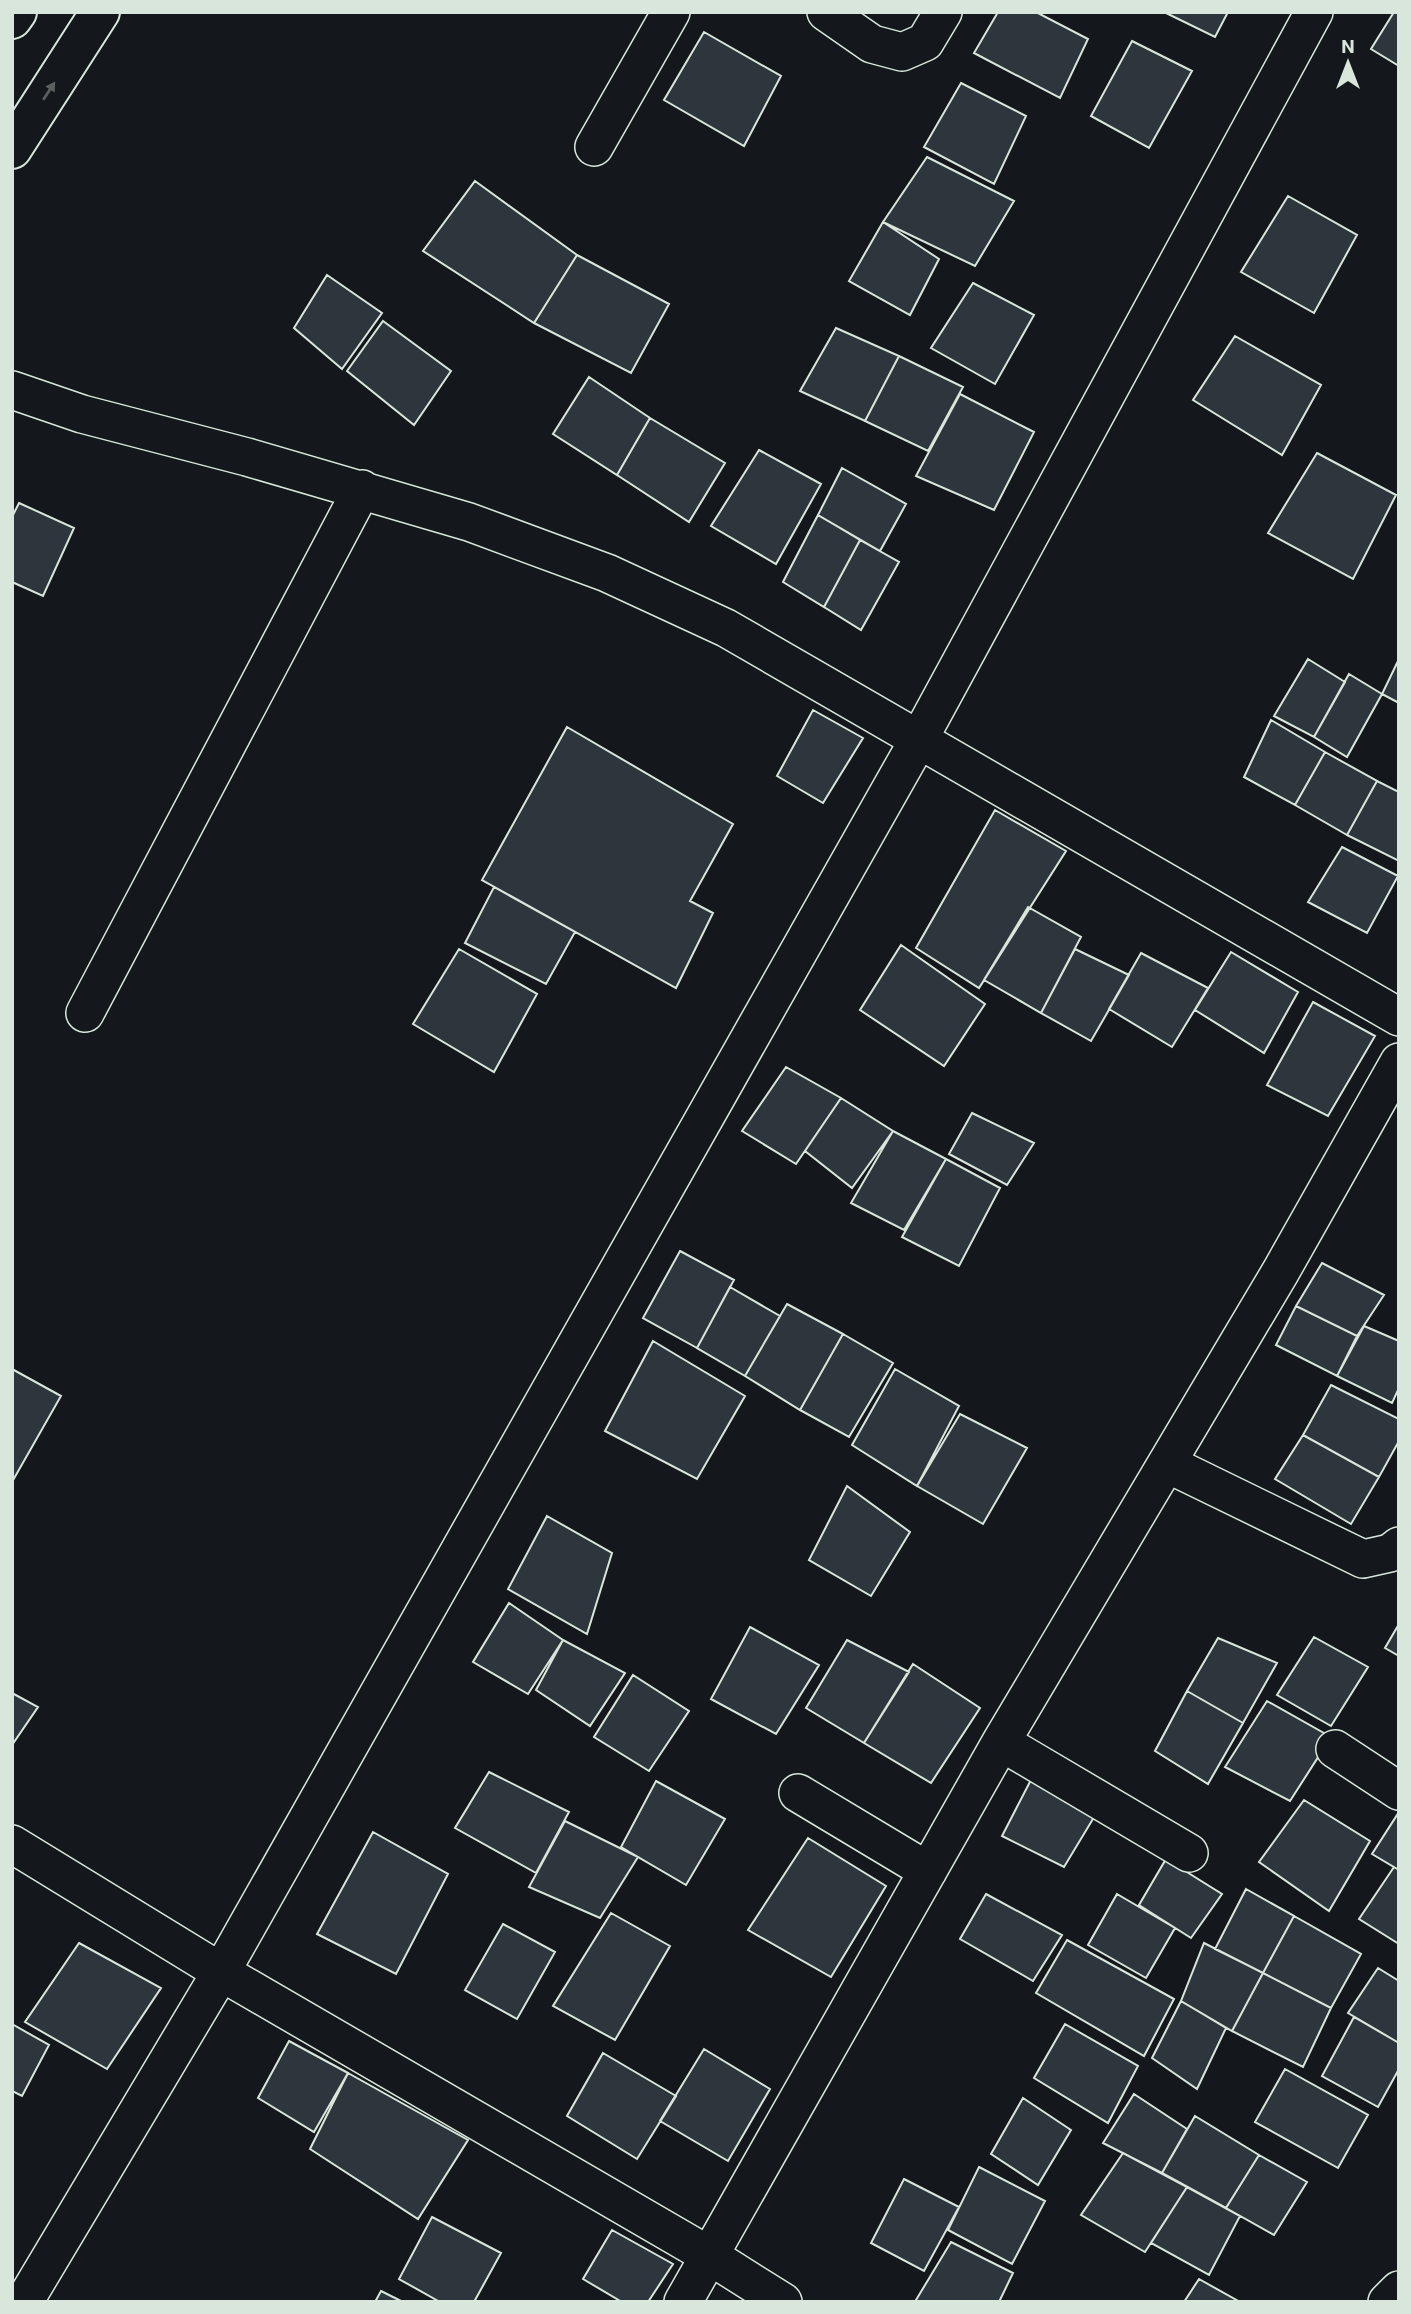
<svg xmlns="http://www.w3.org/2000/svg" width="1411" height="2314" font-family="Roboto,sans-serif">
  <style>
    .building { fill: #2c363c; stroke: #d8e6dc; stroke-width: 2 }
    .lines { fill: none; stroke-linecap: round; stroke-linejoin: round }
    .minor-casing { stroke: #d8e6dc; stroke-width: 40 }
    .primary-casing { stroke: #d8e6dc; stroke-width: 42 }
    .minor { stroke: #14181c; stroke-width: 37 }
    .primary { stroke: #14181c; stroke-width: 38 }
    .oneway { fill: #59605f }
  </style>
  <rect width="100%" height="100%" fill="#14181c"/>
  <path class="building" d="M998,12h38l52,27 -28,59 -86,-45z
    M1164,12h64l-13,25z
    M1394,12h5v54l-28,-17z
    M704,32l77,44 -37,70 -80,-46z
    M1132,41l60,30 -43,77 -58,-32z
    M961,83l65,33 -32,68 -70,-37z
    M927,157l87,44 -39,65 -92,-44z
    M475,181l102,74 -43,68 -111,-72z
    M1288,196l69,39 -43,78 -73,-41z
    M883,222l56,37 -29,56 -61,-34z
    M577,255l92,49 -38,69 -97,-50z
    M327,275l55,38 -40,56 -48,-41z
    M973,283l61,32 -39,69 -64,-36z
    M383,321l68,50 -37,54 -67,-54z
    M836,328l63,28 -34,65 -65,-30z
    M1235,336l86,49 -39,70 -89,-55z
    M899,356l64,31 -35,64 -63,-30z
    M589,377l61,41 -33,57 -64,-41z
    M960,394l74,38 -40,78 -78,-34z
    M650,418l75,45 -36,59 -72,-47z
    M759,450l62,34 -45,80 -65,-38z
    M1317,453l79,42 -43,84 -85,-46z
    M842,468l64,36 -26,47 -62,-36z
    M19,503l55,25 -31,68 -31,-14v-65z
    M818,515l42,25 -36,67 -41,-25z
    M860,540l39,22 -38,68 -37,-23z
    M1308,659l37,23 -31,55 -40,-21z
    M1399,659v44l-17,-9z
    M1349,674l33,20 -35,63 -33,-20z
    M813,710l50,28 -40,65 -46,-27z
    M1271,720l54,32 -30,53 -51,-28z
    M567,727l166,97 -43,77 23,12 -37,75 -194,-108z
    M1325,752l52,29 -30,54 -52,-30z
    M1377,781l22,11v69l-52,-26z
    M995,810l71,41 -87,137 -63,-40z
    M1342,847l56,29 -31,57 -59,-31z
    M494,887l81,45 -29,52 -81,-41z
    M1028,907l53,30 -40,76 -57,-33z
    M901,945l84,59 -41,62 -84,-56z
    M459,949l78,45 -43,78 -81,-48z
    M1075,949l54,26 -38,66 -50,-28z
    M1231,952l67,40 -34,61 -69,-43z
    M1141,953l67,35 -36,59 -63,-38z
    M1313,1002l62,34 -47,80 -61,-31z
    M786,1067l55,31 -45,66 -54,-33z
    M841,1098l52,33 -41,57 -47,-37z
    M972,1113l62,30 -27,42 -58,-31z
    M893,1131l53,28 -42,71 -53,-27z
    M946,1159l54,29 -41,78 -57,-29z
    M680,1251l54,29 -37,68 -54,-30z
    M1322,1263l62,32 -27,41 -61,-30z
    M730,1287l50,29 -35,60 -48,-28z
    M787,1304l56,30 -43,76 -55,-34z
    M1296,1306l61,30 -20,40 -61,-31z
    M1364,1326l35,15v47l-7,15 -55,-27z
    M843,1334l50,29 -44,74 -49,-27z
    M653,1341l92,55 -48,83 -92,-48z
    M12,1369l49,27 -49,86z
    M895,1369l64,37 -42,80 -65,-41z
    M1331,1385l68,34v22l-20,36 -76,-42z
    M960,1414l67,34 -44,76 -66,-38z
    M1303,1435l76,42 -28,47 -76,-45z
    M847,1486l63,46 -39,64 -62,-36z
    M547,1516l65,37 -25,81 -79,-45z
    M509,1603l54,37 -35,54 -55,-32z
    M1399,1624v32l-14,-8z
    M750,1627l69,38 -43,69 -65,-35z
    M1314,1637l54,30 -37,59 -54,-31z
    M1218,1638l59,25 -34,60 -56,-32z
    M563,1640l62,33 -35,53 -54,-36z
    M847,1640l62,32 -45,71 -58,-35z
    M913,1664l67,44 -49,75 -67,-40z
    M633,1675l56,36 -40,60 -55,-34z
    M1187,1691l56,32 -35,61 -53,-33z
    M12,1693l26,14 -26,38z
    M1267,1701l64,36 -41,64 -65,-34z
    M489,1772l80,40 -33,61 -81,-45z
    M1034,1774l65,35 -35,58 -62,-31z
    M656,1781l69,38 -39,66 -65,-38z
    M1304,1800l66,41 -41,70 -70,-49z
    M1399,1812v58l-27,-16z
    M565,1821l73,36 -38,61 -71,-31z
    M373,1832l75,42 -52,100 -79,-40z
    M808,1838l78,48 -55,91 -83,-47z
    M1166,1859l56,35 -31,44 -52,-33z
    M1394,1867l5,3v74l-40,-25z
    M1246,1889l48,27 -31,57 -48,-24z
    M986,1894l76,41 -29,46 -73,-42z
    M1117,1894l58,34 -29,50 -58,-33z
    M611,1913l59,33 -55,94 -62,-34z
    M1294,1916l67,38 -30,54 -68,-35z
    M503,1924l52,28 -38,67 -52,-29z
    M1067,1940l107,59 -30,57 -108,-63z
    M79,1943l82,45 -54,81 -82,-47z
    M1204,1943l59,30 -31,58 -51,-30z
    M1378,1968l21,13v62l-51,-30z
    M1263,1973l68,35 -28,59 -71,-36z
    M1181,2001l45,27 -29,61 -45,-31z
    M1354,2017l45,26v26l-21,38 -56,-31z
    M12,2024l37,21 -27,51 -10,-5z
    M1065,2024l73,42 -30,57 -74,-45z
    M289,2041l59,32 -34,59 -56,-34z
    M704,2049l66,40 -42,72 -68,-40z
    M603,2053l73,43 -39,63 -70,-43z
    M1285,2069l83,46 -30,53 -83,-46z
    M348,2073l120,67 -50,79 -108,-70z
    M1134,2094l53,35 -25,44 -59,-30z
    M1023,2098l48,32 -33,55 -47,-31z
    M1195,2116l64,39 -33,53 -64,-35z
    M1123,2153l64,34 -42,65 -64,-37z
    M1259,2155l48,27 -33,53 -48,-27z
    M979,2167l66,34 -33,63 -64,-34z
    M904,2179l55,28 -35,64 -53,-28z
    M1187,2187l53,29 -31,59 -58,-32z
    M432,2217l69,36 -27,49h-34l-41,-23z
    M612,2230l61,34 -25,38h-26l-39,-23z
    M951,2242l62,31 -14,29h-79l-4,-2z
    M1199,2279l41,23h-56z
    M381,2291l22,11h-28z"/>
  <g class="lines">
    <defs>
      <path id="minor" d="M826,12l46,32 30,8 23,-10 18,-30
        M594,147l77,-135
        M12,390l70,24 165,43 222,65 138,51 119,55 673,389
        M85,1013l277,-524
        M1168,1464l195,95 27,-6 9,-7
        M1001,1742l188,111
        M1335,1749l64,42
        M798,1793l130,78
        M12,1844l209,128 489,284 73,46
        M24,2302l197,-330 698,-1233 395,-727
        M683,2302l318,-560 280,-471 118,-209
        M1387,2302l12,-12"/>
      <path id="primary" d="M12,19l5,-7
        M12,149l88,-137"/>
    </defs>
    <use href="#minor" class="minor-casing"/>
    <use href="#primary" class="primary-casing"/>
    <use href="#minor" class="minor"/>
    <use href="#primary" class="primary"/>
  </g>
  <defs><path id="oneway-solid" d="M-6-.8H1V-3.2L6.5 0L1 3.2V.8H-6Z" transform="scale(1.75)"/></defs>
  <use class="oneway" href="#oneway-solid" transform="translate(49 91) rotate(-57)"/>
  <rect width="1411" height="2314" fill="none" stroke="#d8e6dc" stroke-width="28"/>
  <g transform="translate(1348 63)" stroke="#14181c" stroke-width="5" paint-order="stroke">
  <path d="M0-5L12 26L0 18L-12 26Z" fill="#d8e6dc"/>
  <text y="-10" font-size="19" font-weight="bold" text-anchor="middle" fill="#d8e6dc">N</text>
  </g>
</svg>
